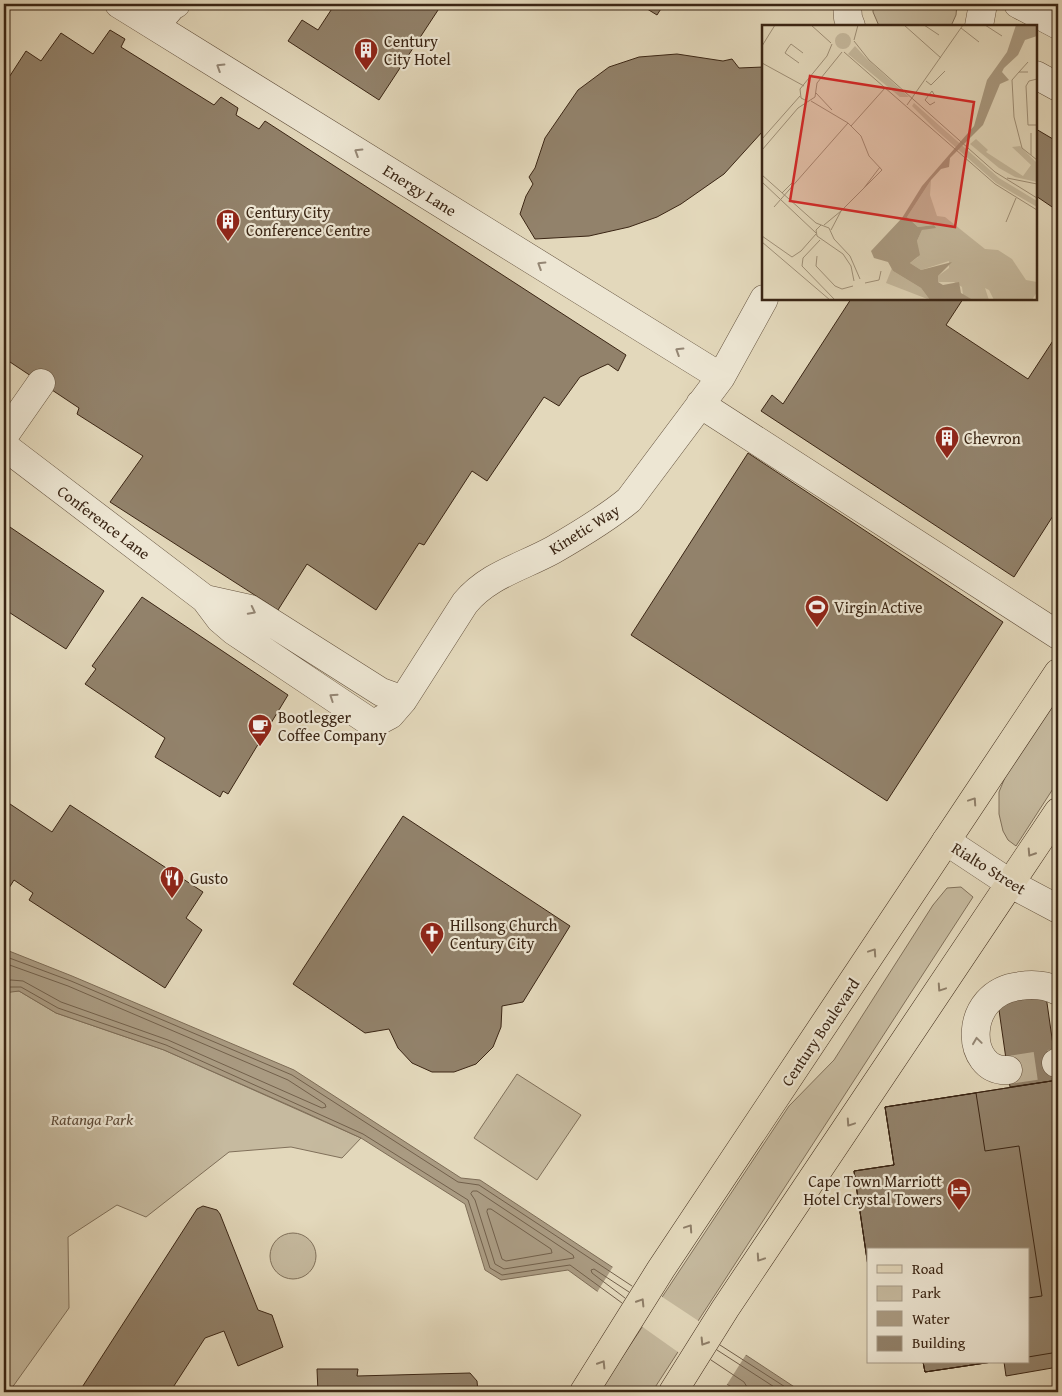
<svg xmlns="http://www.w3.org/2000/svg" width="1062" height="1396" font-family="'Gentium Book Plus',serif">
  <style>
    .green { fill: #c6ba9f; stroke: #80705a }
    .water { fill: #aa9b82; stroke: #7d6c56 }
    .pier { fill: #e3d8bb }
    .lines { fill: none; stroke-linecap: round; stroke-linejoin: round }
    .shore { stroke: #72604b; stroke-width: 1 }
    .building { fill: #92826b; stroke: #3a2514 }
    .minor-tunnel { stroke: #c1b49a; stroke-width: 28; stroke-dasharray: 28 14; stroke-linecap: butt }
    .minor-casing { stroke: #64523e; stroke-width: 29 }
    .major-casing { stroke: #3a2514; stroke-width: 29 }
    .minor { stroke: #ede6d3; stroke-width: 28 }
    .major { stroke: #e3d8bb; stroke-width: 28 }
    .oneway { stroke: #948674 }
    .oneway2 { stroke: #8e7e68 }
    .labels { text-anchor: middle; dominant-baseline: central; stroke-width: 4.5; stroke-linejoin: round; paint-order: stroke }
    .poi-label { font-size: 16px; fill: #3a2514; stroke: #ede6d3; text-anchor: start }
    .street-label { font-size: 16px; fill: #3a2514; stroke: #ede6d3 }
    .park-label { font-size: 16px; font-style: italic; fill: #5d4a37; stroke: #ede6d3 }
    .inset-road { fill: none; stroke: #9f9078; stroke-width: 1 }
    .view { fill: #d62828; fill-opacity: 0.15; stroke: #d62828; stroke-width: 2.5 }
    .inset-edge { fill: none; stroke: #3a2514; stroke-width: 2.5 }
  </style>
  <rect width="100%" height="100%" fill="#e3d8bb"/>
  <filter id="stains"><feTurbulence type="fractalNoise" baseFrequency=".004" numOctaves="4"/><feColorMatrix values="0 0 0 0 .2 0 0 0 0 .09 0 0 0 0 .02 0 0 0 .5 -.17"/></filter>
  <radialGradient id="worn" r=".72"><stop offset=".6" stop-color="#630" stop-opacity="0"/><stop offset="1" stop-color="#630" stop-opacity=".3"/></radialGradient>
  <path class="green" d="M873,4h84l-1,11 -5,11h-72l-6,-14z
    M1058,694v87l-42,65 -8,-6 -5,-9 -4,-17v-22l7,-17z
    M961,887l12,10 -321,495h-53l190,-286 45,-46 99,-155 14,-17z
    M10,991h9l37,22 108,37 197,88 -19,20 -51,-11 -62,5 -83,65 -29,-12 -49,32 1,71 -55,77 -7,7h-3v-399z
    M517,1074l64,41 -44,65 -63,-42z
    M270 1256a23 23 0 1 1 46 0a23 23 0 1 1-46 0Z"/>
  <path class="water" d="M4,949l68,27 222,94 167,108 19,2 322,212h-62l-22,-13 -150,-109 -67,10 -16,-10 -20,-66 -104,-66 -59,-27 -138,-61 -108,-37 -37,-22 -15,2z"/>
  <path class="pier" d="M614,1265l133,88 -21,33 -130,-92z"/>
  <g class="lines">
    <path class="shore" d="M4,956l67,25 221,94 166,107 21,3 153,101
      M4,963l64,23 220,94 37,24 1,3 -4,1 -154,-68 -107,-38 -38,-21 -12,-1 -7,1
      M4,987h17l37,21 108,37 197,89 105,66 22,68 12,7 68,-10 52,38
      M473,1191h4l96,64 1,3 -70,11 -9,-5 -20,-64 -4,-6z
      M488,1209h3l60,40 1,4 -46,8 -4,-2 -15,-47z
      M625,1298l-33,-25 -1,-3 3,-1 35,23
      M720,1345l73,47
      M717,1350l65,42
      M711,1360l33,22 3,5 1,5"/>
  </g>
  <path class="building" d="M335,4h107l-63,96 -91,-59 14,-21 16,10z
    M639,4h25l-7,11z
    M110,30l15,9 -4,8 93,58 7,-8 17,11 -2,7 23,14 6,-8 361,234 -8,16 -10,-7 -28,13 -21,29 -15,-9 -57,84 -15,-10 -48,74 -5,-2 -43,67 -69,-46 -29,46 -168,-108 33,-46 -66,-42 2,-6 -75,-50v-273l22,-34 15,10 20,-28 32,21z
    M677,54l46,7 9,-2 7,9 24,-1v64l-39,43 -43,30 -24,13 -28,10 -40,9 -54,3 -15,-25 6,-18 7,-12 -4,-7 6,-9 10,-30 33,-48 31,-23 30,-10z
    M1036,129l22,13v69l-22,-15z
    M851,299h112l-17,26 82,54 30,-46v175l-44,69 -253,-166 11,-16 11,9z
    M748,453l255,169 -116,179 -256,-166z
    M4,523l100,68 -38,58 -62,-40z
    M142,597l146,98 -60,99 -5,-3 -3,6 -65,-40 10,-19 -80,-54 11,-15 -4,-3z
    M4,800l48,32 18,-27 133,87 -17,26 16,12 -37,58 -136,-88 4,-7 -19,-13 -5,8 -5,-3z
    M403,816l167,110 -47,76 -21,4 -1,21 -8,20 -17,17 -22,8h-22l-20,-9 -14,-15 -9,-19 -24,4 -72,-49z
    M1046,996l12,84 -48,7 -12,-84z
    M1058,1080v287l-52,9 -2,-14h24v-112h-160v16l-14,-95 40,-6 -9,-58z
    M1058,1080v272l-30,5v-107h-160v16l-14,-95 40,-6 -9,-58z
    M976,1093l9,58 34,-5 23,150 -14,2v-48h-160v16l-14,-95 40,-6 -9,-58z
    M203,1206l14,4 3,4 38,96 14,5 11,32 -45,19 -14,-35 -19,7 -35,54h-91l118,-183z
    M923,1362h69l-67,10z
    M923,1362h69l-67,10z
    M923,1362h69l-67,10z
    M317,1369h41l-1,7 113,-3 7,8 1,11h-160z"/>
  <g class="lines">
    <path class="minor-tunnel" d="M1008,1070l48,-7"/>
    <defs>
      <path id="minor" d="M119,4l602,373
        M847,4l1,14 3,8
        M1018,4l40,21
        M155,26l17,-20 4,-2
        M979,26l4,-22
        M1036,75l22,12
        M700,404l358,231
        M4,436l37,-53
        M4,446l201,153 15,20 14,12 139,93 17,-9 13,-15 62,-97c23,-28 57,-36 88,-53 26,-15 53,-31 76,-50l92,-123 43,-78
        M205,599l45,10 131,83 22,8
        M946,841l65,43 47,25
        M1056,1063l2,-1
        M1008,1070c-44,3 -46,-78 12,-84 13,-2 26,-1 38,5"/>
      <path id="major" d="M584,1392l77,-123 397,-596
        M673,1392l52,-83 333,-497"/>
    </defs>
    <use href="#minor" class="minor-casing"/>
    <use href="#major" class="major-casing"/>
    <use href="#minor" class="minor"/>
    <use href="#major" class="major"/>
  </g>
  <defs><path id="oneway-chevron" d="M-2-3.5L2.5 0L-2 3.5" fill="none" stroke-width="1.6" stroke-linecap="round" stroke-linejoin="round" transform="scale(1.25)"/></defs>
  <g class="oneway">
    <use href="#oneway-chevron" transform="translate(220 67) rotate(-148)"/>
    <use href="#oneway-chevron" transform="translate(358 152) rotate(-148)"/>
    <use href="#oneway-chevron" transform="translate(541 265) rotate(-148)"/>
    <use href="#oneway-chevron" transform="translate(679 351) rotate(-148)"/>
    <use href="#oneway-chevron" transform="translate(252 611) rotate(27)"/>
    <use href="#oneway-chevron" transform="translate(333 697) rotate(-146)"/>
    <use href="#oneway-chevron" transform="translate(977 1041) rotate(-98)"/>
  </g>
  <g class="oneway2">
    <use href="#oneway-chevron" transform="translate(973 801) rotate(-56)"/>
    <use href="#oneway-chevron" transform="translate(1031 853) rotate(123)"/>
    <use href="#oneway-chevron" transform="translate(873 952) rotate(-56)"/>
    <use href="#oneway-chevron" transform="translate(941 988) rotate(124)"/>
    <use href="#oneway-chevron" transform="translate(850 1123) rotate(124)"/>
    <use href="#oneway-chevron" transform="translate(689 1228) rotate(-56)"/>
    <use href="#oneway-chevron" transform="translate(760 1258) rotate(124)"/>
    <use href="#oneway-chevron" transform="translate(641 1302) rotate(-58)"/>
    <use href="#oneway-chevron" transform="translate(704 1342) rotate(122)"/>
    <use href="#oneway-chevron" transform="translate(602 1364) rotate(-58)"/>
  </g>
  <defs>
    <symbol id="building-pin" viewBox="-11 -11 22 30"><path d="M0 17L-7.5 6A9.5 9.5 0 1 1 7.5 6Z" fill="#8f2418" stroke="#ede6d3"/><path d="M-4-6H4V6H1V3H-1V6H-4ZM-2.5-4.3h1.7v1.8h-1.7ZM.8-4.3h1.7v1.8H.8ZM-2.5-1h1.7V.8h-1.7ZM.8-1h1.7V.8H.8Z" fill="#fff"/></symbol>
    <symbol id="stadium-pin" viewBox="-11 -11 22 30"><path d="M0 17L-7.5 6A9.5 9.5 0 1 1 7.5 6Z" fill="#8f2418" stroke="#ede6d3"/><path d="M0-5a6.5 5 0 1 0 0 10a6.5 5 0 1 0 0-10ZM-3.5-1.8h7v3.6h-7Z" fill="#fff"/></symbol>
    <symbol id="cafe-pin" viewBox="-11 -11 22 30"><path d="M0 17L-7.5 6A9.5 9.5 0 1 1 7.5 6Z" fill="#8f2418" stroke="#ede6d3"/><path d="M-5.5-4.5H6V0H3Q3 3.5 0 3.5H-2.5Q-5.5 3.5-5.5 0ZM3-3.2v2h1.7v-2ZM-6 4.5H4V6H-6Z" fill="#fff"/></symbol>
    <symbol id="restaurant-pin" viewBox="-11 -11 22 30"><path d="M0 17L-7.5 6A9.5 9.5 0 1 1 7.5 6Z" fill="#8f2418" stroke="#ede6d3"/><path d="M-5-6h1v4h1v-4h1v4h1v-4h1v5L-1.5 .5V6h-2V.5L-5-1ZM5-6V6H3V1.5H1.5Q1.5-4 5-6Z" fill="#fff"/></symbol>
    <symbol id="church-pin" viewBox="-11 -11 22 30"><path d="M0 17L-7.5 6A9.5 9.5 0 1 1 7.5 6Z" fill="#8f2418" stroke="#ede6d3"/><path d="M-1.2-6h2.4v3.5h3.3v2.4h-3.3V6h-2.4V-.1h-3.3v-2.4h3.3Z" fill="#fff"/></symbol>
    <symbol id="hotel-pin" viewBox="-11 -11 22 30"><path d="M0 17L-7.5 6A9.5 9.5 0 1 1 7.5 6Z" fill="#8f2418" stroke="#ede6d3"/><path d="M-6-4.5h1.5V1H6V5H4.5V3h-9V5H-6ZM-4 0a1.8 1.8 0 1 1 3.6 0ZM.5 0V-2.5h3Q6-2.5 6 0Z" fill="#fff"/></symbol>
  </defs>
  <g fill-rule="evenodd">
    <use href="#building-pin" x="352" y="36" width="28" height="38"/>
    <use href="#building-pin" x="214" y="207" width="28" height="38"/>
    <use href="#building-pin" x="933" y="424" width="28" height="38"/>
    <use href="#stadium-pin" x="803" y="593" width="28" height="38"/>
    <use href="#cafe-pin" x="246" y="712" width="28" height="38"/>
    <use href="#restaurant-pin" x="158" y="864" width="28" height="38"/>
    <use href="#church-pin" x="418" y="920" width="28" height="38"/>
    <use href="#hotel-pin" x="945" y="1176" width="28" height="38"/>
  </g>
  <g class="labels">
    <g class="poi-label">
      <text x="384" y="41">Century<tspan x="384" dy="18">City Hotel</tspan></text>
      <text x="246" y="212">Century City<tspan x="246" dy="18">Conference Centre</tspan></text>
      <text x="964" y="438">Chevron</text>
      <text x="834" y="607">Virgin Active</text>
      <text x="278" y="717">Bootlegger<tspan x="278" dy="18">Coffee Company</tspan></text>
      <text x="190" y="878">Gusto</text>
      <text x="450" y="925">Hillsong Church<tspan x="450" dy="18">Century City</tspan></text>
      <text x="942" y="1181" text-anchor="end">Cape Town Marriott<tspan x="942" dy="18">Hotel Crystal Towers</tspan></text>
    </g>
    <g class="street-label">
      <text transform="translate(420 190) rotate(32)">Energy Lane</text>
      <text transform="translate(104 522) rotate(37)">Conference Lane</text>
      <text transform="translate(584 529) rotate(-32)">Kinetic Way</text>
      <text transform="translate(989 868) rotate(32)">Rialto Street</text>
      <text transform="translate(820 1032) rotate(-56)">Century Boulevard</text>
    </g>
    <g class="park-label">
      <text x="92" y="1119">Ratanga Park</text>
    </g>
  </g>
  <g transform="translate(762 25)">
    <rect width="275" height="275" fill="#e3d8bb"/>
    <path d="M73 16a8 8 0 1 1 16 0a8 8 0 1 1-16 0ZM93,21l11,12 43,39h-9l-52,-43zM152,78l85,75 38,23v6l-41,-24 -61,-54 -23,-23zM214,114l12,11 -2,2 37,24 8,-11 -19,-18 8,-1 17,17v19l-22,-5 -16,-9 -29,-24zM169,155l-1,15 7,21 8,1 40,32 13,1 14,9 14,21 11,2v10l-5,8h-38l-5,-10 -4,-2 4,12h-16l-10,-5 -1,-8 -8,-5h-16v-6l11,-8v-7l-28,9 -11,-7 8,-6 -1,-16 5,-11 12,-5 -16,2 -11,-10zM130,243l1,3 28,17 9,12 -44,-17z" fill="#c6ba9f"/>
    <path d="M254,0h21v11l-12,4 -7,15 -14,13 -2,4 7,8 -9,4 -17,41 -33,33 -1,9 -8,2 -10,11 -24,37 11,10 16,-2 2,3 -14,2 -5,11 3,14 -10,8 11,7 31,-8 -14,14v6l5,3 16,-3 2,11 12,7h-43l-9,-12 -28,-17 -5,-9 -14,-4 -3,-7 31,-33 20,-32 52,-60 13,-46 20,-28z" fill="#aa9b82"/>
    <path class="inset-road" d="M49,0l20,18M142,0l37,33M162,0l15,10M223,0l17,11M199,3l18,14M92,15l4,-15M92,16l15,19 126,112 42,26M0,21l13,-21M26,23l-3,5 14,10M26,23l3,-4 12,9M82,27l151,132 42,26M0,38l42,23M257,47l-7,8 2,37 8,31 15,12M266,47h-9l9,-10M275,54l-8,2 -3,5 2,39h9M164,56l5,4 14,-14M54,68l16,17M173,71l-3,-5 -7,9 5,5 5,-3M45,76l-6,-3 -1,-9 27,-33 5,-12M49,76l37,22 13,13 8,20 13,14 -41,41 -10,19M145,80l56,-80M89,101l34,-38M269,108v22M0,114l38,-43M0,125l36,-42 17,-11 2,-14 25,-31M0,150l54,48 13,5 5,11 16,17 10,23M245,153l30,6M0,157l54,51M102,163l16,-21M20,168l12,-12M12,182l74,-84M244,197l10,-24M59,200l-5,5 1,6 26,18 8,12 3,15M62,200l17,-14M0,211l30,21 9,-6 15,-17M58,215l-17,18 -1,8 33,34M0,217l68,58M55,231l-1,10 19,20 7,3 11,-3M103,258l14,-3 2,-9"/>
    <path class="view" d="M48,51l164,26 -19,125 -165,-26z"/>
    <rect width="275" height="275" class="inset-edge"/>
  </g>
  <rect width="1062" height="1396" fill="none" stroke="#e3d8bb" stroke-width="20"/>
  <rect x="5" y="5" width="1052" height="1386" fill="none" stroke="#3a2514" stroke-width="2.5"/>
  <rect x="10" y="10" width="1042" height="1376" fill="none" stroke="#3a2514"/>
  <rect x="867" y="1248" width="162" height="115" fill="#ede6d3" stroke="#a59987"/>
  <rect x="877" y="1265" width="25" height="8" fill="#e3d8bb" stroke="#a59987"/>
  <text x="912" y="1274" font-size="15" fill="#3a2514">Road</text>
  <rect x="877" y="1286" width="25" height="15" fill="#c6ba9f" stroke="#a59987"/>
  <text x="912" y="1298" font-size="15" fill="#3a2514">Park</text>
  <rect x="877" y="1311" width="25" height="15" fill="#aa9b82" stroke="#a59987"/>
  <text x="912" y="1324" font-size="15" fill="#3a2514">Water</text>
  <rect x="877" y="1336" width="25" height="15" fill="#92826b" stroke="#a59987"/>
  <text x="912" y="1348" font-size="15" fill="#3a2514">Building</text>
  <rect width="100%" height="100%" filter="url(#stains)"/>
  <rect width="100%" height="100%" fill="url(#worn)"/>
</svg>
